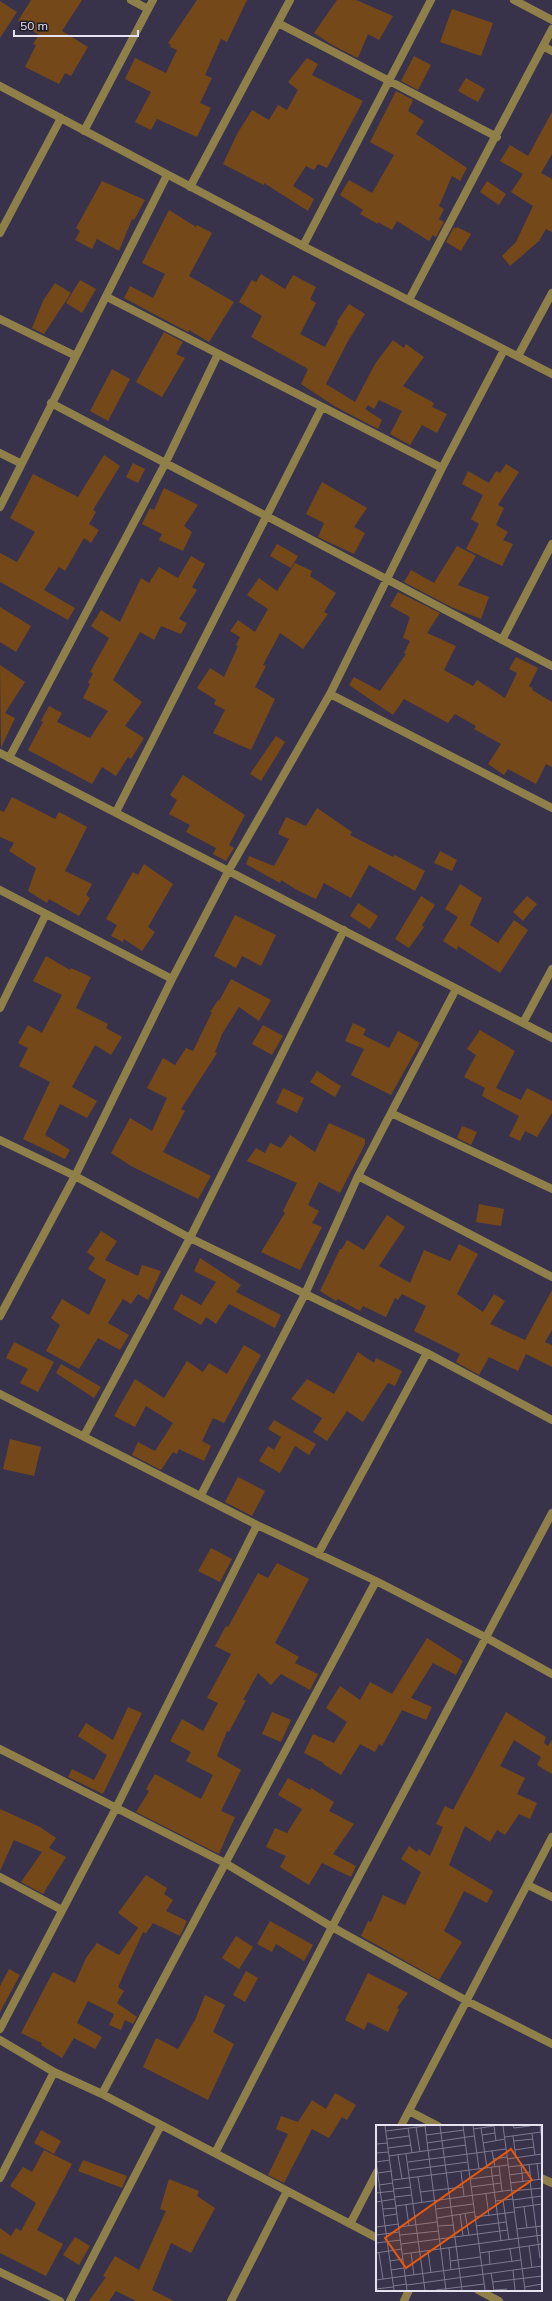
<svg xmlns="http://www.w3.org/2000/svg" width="552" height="2301" font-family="Mulish,sans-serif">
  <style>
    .building { fill: #75481a }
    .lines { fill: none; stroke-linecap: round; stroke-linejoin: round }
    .street { stroke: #8f804a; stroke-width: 8 }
    .inset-road { fill: none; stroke: #7d798e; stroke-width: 1 }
    .view { fill: #e8590c; fill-opacity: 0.15; stroke: #e8590c; stroke-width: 2 }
    .inset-edge { fill: none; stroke: #e5e3f2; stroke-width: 2 }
  </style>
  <rect width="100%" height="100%" fill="#38334b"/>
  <path class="building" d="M31,0h51l-20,31 26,16 -17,29 -6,-3 -6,11 -34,-17 11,-22 -3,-1 6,-9 -21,-14z
    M197,0h50l-20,42 -6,-3 -16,36 7,3 -12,25 11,5 -14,29 -40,-18 -6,11 -16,-8 16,-30 -26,-13 10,-21 31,15 11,-23 -7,-3 1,-2 -3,-2z
    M337,0h19l37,16 -14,24 -11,-6 -10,24 -24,-12 -20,-13z
    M0,1l17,11 -17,26z
    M452,9l41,14 -12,33 -41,-14z
    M414,56l17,9 -13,25 -17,-9z
    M307,58l11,6 -6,11 51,26 -36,67 -9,-4 -4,6 -8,-4 -13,20 21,13 -6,12 -44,-28v2l-41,-21 14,-30 15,-24 17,10 9,-15 9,5 11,-20 -10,-8z
    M466,78l19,11 -7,13 -20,-11z
    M396,91l17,9 -5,11 16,10 -8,13 51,34 -7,13 -8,-5 -13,30 5,3 -5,10 5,3 -8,15 -3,-2 -4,6 -32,-20 -5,9 -14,-8v2l-18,-10 3,-4 -23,-15 9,-15 23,13 22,-38 -24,-13z
    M552,112v42l-11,19 11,6v53l-6,-3 -7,12 -29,25 -8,-10 14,-14 17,-36 -22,-14 12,-18 -23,-13 10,-16 18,11z
    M102,181l43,19 -11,20 -2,-1 -13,32 -22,-12 -5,10 -17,-9 5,-9 -4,-3z
    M487,181l19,13 -7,11 -19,-13z
    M169,210l27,17 1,-2 15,8 -23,43 45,26 -25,40 -20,-12 -1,2 -64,-34 6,-12 23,12 12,-24 -23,-11z
    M454,227l2,2 1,-2 14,7 -10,17 -15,-9z
    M261,274l24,15 8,-14 23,12 -6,12 6,4 -16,31 25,13 13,-24 -1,-1 12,-18 16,10 -17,27 -22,43 29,18 20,-38 18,-24 11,8 2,-4 18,13 -21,29 31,17 -2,4 15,7 -10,19 -15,-8 -12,20 -20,-11 12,-23 -23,-11 -5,9 -6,-4 -3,4 17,11 -4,9 -42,-22 -35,-23 7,-15 -57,-32 11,-21 -23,-14 13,-22 4,2z
    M80,280l16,9 -14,24 -16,-10z
    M55,283l16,10 -27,41 -12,-6 11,-27z
    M164,332l19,10 -7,12 9,4 -23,39 -26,-15z
    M112,369l18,10 -22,42 -18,-10z
    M104,455l16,11 -27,44 3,2 -7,12 10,6 -8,13 -7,-5 -19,33 -6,-4 -15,23 31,18 -7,12 -68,-38v-29l17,9 18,-30 -25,-14 23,-44 45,23z
    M133,463l12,6 -7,14 -12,-6z
    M506,464l13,8 -21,33 6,3 -8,17 12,7 -5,8 10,4 -11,22 -36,-17 13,-25 -8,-5 12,-24 -21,-11 6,-13 21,12 7,-12 4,2z
    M322,482l45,26 -13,19 11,6 -11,21 -36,-17 6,-14 -18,-9z
    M164,488l34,17 -14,21 8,6 -9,19 -24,-11 3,-6 -20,-10 8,-16 4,2z
    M277,544l21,12 -7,12 -21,-12z
    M457,546l19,10 -18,29 31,12 -8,22 -30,-12 -47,-25 7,-12 23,13z
    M191,556l14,8 -13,23 5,3 -18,29 8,4 -6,11 -20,-8 -7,14 -14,-8 -27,48 29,22 -17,24 19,12 -13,21 -3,-2 -12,19 -14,-9 -10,17 -64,-34 15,-28 -2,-1 8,-15 13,7 -5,9 33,16 18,-27 -25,-13 7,-14 -2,-1 5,-10 -3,-1 19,-34 -18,-12 10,-16 19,12 21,-44 8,5 10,-16 19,11z
    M295,563l17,8 -2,5 26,17 -12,19 4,2 -25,35 -23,-16 -17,32 3,1 -11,21 20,12 -24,51 -38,-17 12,-23 -11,-6 2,-4 -19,-12 13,-20 14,9 14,-31 -2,-1 4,-8 -10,-6 8,-11 17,12 13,-23 -21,-14 12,-17 18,13z
    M398,592l42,21 -13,20 29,13 -12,24 29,16 4,-6 28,18 12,-25 -8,-4 7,-12 22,11 -9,18 4,2 -1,2 20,12v65l-6,-3 -10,20 -28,-15 -4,6 -16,-11 13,-20 -27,-15 2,-3 -21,-12 -7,9 -44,-24 -11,16 -44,-30 5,-8 26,14 26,-37 -2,-1 6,-12 -7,-3 7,-21 -20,-11z
    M0,607l31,19 -15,26 -16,-10z
    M0,665l25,17 -20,31 10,5 -14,30z
    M276,736l9,6 -24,39 -11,-7z
    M183,775l62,40 -16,30 5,3 -8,13 -13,-7 3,-6 -30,-16 4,-7 -21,-11 8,-14 -7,-5z
    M12,797l43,22 4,-7 28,15 -22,44 27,13 -6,11 4,3 -11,18 -30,-17 -2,4 -19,-12 8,-23 -27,-17 5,-8 -14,-6v-27l4,2z
    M317,808l35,24 -2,3 43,22 2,-2 30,16 -10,20 -46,-26 -18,33 -27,-15 -8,16 -19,-9 -16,-10 -1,3 -34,-19 3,-8 25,10 15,-27 -11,-5 8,-17 20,9z
    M440,851l17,9 -5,11 -18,-8z
    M144,864l29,20 -25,43 7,5 -13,19 -18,-12 -1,3 -12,-6 6,-11 -11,-6 27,-47 5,3z
    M460,884l22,14 -12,27 28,18 16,-23 14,10 -28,43 -42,-27 -1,4 -14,-9 15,-24 -13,-8z
    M421,896l14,9 -13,20 2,2 -15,21 -14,-9z
    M527,896l10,8 -14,17 -10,-9z
    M358,903l20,13 -8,13 -20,-13z
    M235,915l41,20 -15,31 -19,-10 -6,12 -22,-12z
    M46,956l24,14 1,-2 20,9 -15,31 32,16 -2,4 16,9 -11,18 -16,-10 -23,42 25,14 -10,17 -27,-14 -15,31 25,15 -5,9 -42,-20 27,-57 -31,-16 9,-18 -10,-5 10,-18 14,8 20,-38 -29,-14z
    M231,979l40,21 -12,21 -20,-14 -17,27 -7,18 2,1 -36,56 4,2 -22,41 48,24 -13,23 -67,-33 -20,-13 19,-35 22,13 15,-33 -20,-10 16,-30 12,7 11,-17 7,3 19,-39h-2l8,-12 1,1z
    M353,1023l13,6 -3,6 26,13 9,-17 22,12 -29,52 -40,-20 13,-26 -19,-8z
    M263,1025l20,11 -11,19 -20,-11z
    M480,1030l35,21 -19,37 25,12 6,-12 25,13v12l-15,24 -12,-6 -5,10 -11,-5 10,-20 -37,-20 3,-8 -21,-11 12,-22 -9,-6z
    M317,1071l24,15 -6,11 -25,-15z
    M283,1088l21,10 -7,15 -21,-10z
    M329,1123l36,16v5l-25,49 -21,-11 -11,23 11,6 -7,12 10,4 -22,43 -39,-18 24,-39 -2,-2 14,-28 -50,-22 9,-13 9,5 5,-10 11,5 9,-13 25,17z
    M462,1126l15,6 -6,13 -14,-7z
    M479,1204l25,5 -3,17 -25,-4z
    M387,1215l18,12 -26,39 31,17 14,-33 26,11 9,-17 19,10 -21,40 26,18 11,-18 11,7 -15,23 35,16 27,-50v40l-7,12 7,3v22l-26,-13 -8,17 -29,-14 -10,18 -23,-13 4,-8 -46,-23 12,-25 -24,-12 -4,6 -3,-2 -9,19 -23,-11 -3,5 -22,-12 -2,2 -16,-10 20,-42h2l5,-9 17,10z
    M101,1231l16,10 -12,19 33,16 4,-11 19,6 -13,29 -10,-6 -7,10 -8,-5 -15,24 21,12 -9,15 -22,-12 -19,31 -33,-18 14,-26 -9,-7 11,-19 27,16 17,-35 -18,-11 7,-11 -8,-6z
    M200,1258l41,27 -5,7 45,23 -6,13 -46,-24 -13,20 -10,-7 -5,8 -28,-16 8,-15 20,11 15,-23 -22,-11z
    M14,1342l40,20 -16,30 -18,-9 8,-14 -22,-11z
    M244,1345l17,10 -37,68 -11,-5 -11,23 9,5 -7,15 -25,-12 -2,5 -4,-2 -12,18 -29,-15 6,-13 17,9 18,-28 -27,-17 -11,21 -21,-11 21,-37 29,19 23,-37 16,11 6,-9 18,11z
    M358,1352l16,11 2,-5 26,13 -7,15 -7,-3 -25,39 -16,-11 -20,30 -14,-9 9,-14 -31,-19 16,-20 27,15z
    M61,1364l40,23 -7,11 -38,-25z
    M274,1420l42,24 -7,11 -14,-9 -15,27 -21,-12 9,-15 6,4 7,-13 -13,-8z
    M10,1439l31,8 -7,29 -31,-7z
    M238,1477l27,14 -13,25 -27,-14z
    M211,1548l21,11 -12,23 -22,-11z
    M277,1563l32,16 -34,64 24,14 -4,6 23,11 -8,16 -29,-16 -10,11 -13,-12 -15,27h3l-17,32 -2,-1 -10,25 24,14 -20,41 14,6 -16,37 -83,-42 13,-21 -3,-2 9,-15 46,25 12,-24 -27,-14 5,-9 -21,-11 12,-22 21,12 15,-28 -11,-5 24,-44 -16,-8 11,-20 2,1 30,-54 10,5z
    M427,1638l36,23 -7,14 -23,-12 -22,35 21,9 -6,13 -24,-10 -20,36 -3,-2 -4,8 -15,-8 -19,31 -18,-11 1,-1 -20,-10 9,-19 21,9 13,-21 -21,-14 14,-22 20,14 10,-18 22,12z
    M128,1707l14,6 -39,81 -35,-17 4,-8 22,11 13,-25 -29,-19 8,-13 27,17z
    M272,1712l19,8 -10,22 -19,-8z
    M506,1712l40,25 -2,6 4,3 4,-6v34l-15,-9 4,-8 -27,-17 -14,26 25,12 -8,16 20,9 -7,16 -11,-5 -14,21 -8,-5 -7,12 -25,-16 -16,39 44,26 -6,12 -23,-12 -20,40 18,11 -23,38 -78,-44 7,-15 3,1 12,-27 22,10 16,-33 -20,-13 8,-13 8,6 2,-3 11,7 13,-29 -7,-3 9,-18 8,4z
    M288,1778l22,12 1,-2 23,14 -5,9 25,13 -21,30 23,12 -5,11 -29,-14 -13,22 -29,-18 6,-11 -20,-9 9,-19 12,5 15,-24 -24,-14z
    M0,1809l40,18 16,11 -7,10 17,9 -23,37 -22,-12 21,-30 -28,-12 -14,31z
    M146,1875l21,13 -3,6 9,6 -7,11 21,10 -7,15 -27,-13 -7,10 -3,-1 -25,55 6,4 -7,12 20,14 -4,7 -8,-4 -4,10 -12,-5 5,-11 -26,-13 -11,22 25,14 -7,12 -21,-11 -12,20 -21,-13 1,-2 -21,-10 32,-61 22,11 11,-25 11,-15 22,12 19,-27 2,1 -22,-16z
    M270,1921l43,24 -9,16 -28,-17 -4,8 -15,-8z
    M236,1936l17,11 -14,22 -17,-11z
    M9,1969l11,6 -20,37v-26z
    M246,1971l12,7 -13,24 -12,-7z
    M368,1973l40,20 -11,15 2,1 -11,23 -20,-10 -4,8 -19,-10z
    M205,1995l20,10 -12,27 21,12 -26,56 -65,-33 13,-29 22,11 17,-29z
    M335,2093l21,12 -9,15 -5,-3 -13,21 -17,-9 -28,54 -16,-8 20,-41 -12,-5 5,-13 17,6 14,-22 14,9z
    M41,2130l20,11 -7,13 -20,-11z
    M44,2150l28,14 -35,66 26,14 -17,32 -46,-23v-25l11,8 5,-8 5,3 15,-28 -26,-17 13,-19 9,5z
    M83,2160l44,16 -5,12 -44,-17z
    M169,2179l30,12 -2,5 18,12 -24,45 -20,-10 -19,47 22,11h-38l-20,-10 -7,10h-20l17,-24 -3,-1 12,-20 24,14 27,-59 -6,-2z
    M75,2237l15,9 -11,19 -16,-10z"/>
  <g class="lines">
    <path class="street" d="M131,0l17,9
      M514,0l38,20
      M278,23l219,114
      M543,46l9,5
      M0,86l303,160 249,128
      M84,131l69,-131
      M190,187l100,-187
      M0,233l61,-115
      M303,246l128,-246
      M107,297l335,171
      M409,300l143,-271
      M0,319l76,37
      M518,356l34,-63
      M51,403l501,263
      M0,453l20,10
      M0,507l167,-332
      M502,640l50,-96
      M330,694l222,114
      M0,753l552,285
      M9,758l156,-294 53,-110
      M116,812l206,-405
      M0,890l172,89
      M0,1008l46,-94
      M523,1023l29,-54
      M391,1113l161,76
      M0,1140l75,36 115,62 237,115 125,67
      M358,1176l194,101
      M0,1316l75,-140 97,-197 57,-109 101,-176 112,-226 62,-118
      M0,1394l257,131 119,56 109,56 67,37
      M84,1436l106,-198 154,-308
      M201,1495l104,-201 53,-118 98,-187
      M318,1554l109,-201
      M0,1749l225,114 107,64 135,74 85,43
      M0,1877l62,33
      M528,1885l24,12
      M0,2029l116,-221 141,-283
      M0,2040l54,32 48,22 275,144
      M102,2094l274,-513
      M409,2111l29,15
      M401,2126l151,-289
      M215,2153l117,-226 220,-414
      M0,2178l54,-106
      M541,2178l11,5
      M350,2224l27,-52
      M0,2272l60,29
      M478,2290l21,11
      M70,2301l91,-176
      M231,2301l56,-110
      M404,2301l5,-11"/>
  </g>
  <g transform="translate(376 2125)">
    <rect width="166" height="166" fill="#38334b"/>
    <path class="inset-road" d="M9,1l22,164M49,1l21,164M64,1l22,164M87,1l22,164M97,1l6,43M118,1l2,15M127,1l22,164M137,1l1,2 16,-2M164,1l2,14M40,2l4,25M32,3l4,25M105,3l6,40M97,4l21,-3M10,6l39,-5M156,9l3,21M50,10l38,-5M106,10l13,-2M137,11l3,22M129,12l36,-5M11,14l22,-3M138,16l19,-2M51,18l47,-7M107,18l22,-4M0,19l12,-1M12,23l23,-3M139,25l19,-3M116,26l3,16M0,28l13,-1M30,29l19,136M22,30l4,24M13,31l77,-11M117,34l14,-2M131,34l35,-5M0,36l18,129M0,37l14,-2M32,37l98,-13M161,38l2,17M153,39l2,17M145,40l2,17M123,41l3,25M115,42l10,74M132,42l34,-4M33,45l59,-8M85,47l3,24M2,48l14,-2M133,50l21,-3M42,52l4,25M94,54l30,-4M17,55l115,-15M154,56l10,77M134,58l32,-4M3,60l14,-2M95,62l30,-4M18,64l17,-2M136,66l30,-3M44,67l43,-5M0,68l18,-2M110,69l3,22M19,72l17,-2M127,75l6,40M137,75l29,-4M119,76l18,-2M0,77l19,-3M30,80l3,21M20,81l115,-16M148,82l3,21M138,83l28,-4M7,84l14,-1M60,84l37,-5M84,89l3,22M89,89l4,21M8,91l13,-2M99,92l39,-5M61,93l37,-6M62,101l15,-1M100,101l30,-4M0,102l23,-3M23,102l38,-5M141,104l25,-3M0,110l23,-3M24,110l39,-4M0,118l25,-3M25,119l107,-14M153,121l3,22M73,123l2,22M134,124l2,13M52,126l3,22M113,126l1,14M0,128l26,-4M3,128l4,26M35,128l3,22M104,128l62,-9M27,129l139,-19M14,136l13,-2M75,136l29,-4M15,145l13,-2M137,145l2,20M115,148l3,17M0,155l145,-20M117,157l49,-6M31,160l135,-19M17,161l14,-2M149,162l17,-3M0,164l17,-2M60,165l48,-6M119,165l12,-1"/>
    <path class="view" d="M135,24l21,31 -126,88 -21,-30z"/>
    <rect width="166" height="166" class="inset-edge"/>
  </g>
  <path d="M14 30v6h124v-6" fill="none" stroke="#e5e3f2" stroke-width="2"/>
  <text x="20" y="30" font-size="12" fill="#e5e3f2" stroke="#1f1d28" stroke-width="3" paint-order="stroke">50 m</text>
</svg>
